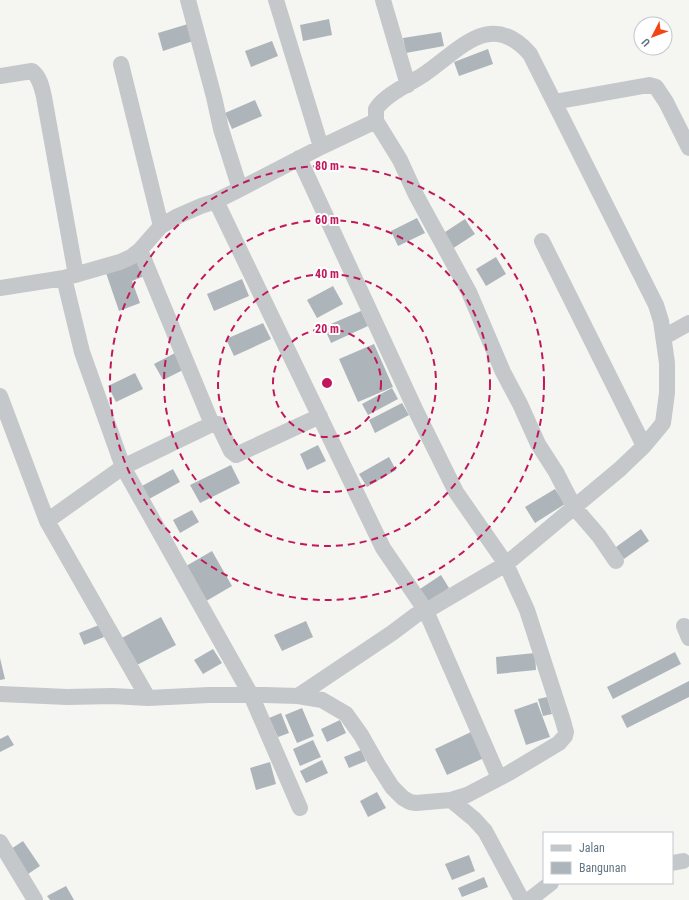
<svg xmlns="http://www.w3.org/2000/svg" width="689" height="900" font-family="'Roboto Condensed',sans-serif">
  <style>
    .building { fill: #adb5ba }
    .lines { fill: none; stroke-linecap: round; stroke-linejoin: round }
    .street { stroke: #c4c8cb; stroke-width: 16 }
    .ring { fill: none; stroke: #c2185b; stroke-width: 2; stroke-dasharray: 7 5 }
    .centre { fill: #c2185b; stroke: #fff; stroke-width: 2 }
    .ring-label { font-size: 12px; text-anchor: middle; font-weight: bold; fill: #c2185b; stroke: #fff; stroke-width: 4; stroke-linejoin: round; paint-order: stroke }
  </style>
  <rect width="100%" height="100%" fill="#f5f5f1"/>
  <path class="building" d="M329,19l3,16 -29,6 -3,-16z
    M188,24l5,17 -30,10 -5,-18z
    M441,32l3,14 -38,7 -3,-15z
    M272,41l6,15 -27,11 -6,-16z
    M488,49l5,15 -34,12 -5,-14z
    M255,100l7,16 -30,13 -7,-16z
    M417,218l8,15 -27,13 -7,-15z
    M465,219l10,15 -23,15 -10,-15z
    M140,257l7,18 -15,6 8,22 -21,8 -14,-41z
    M496,257l10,17 -20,12 -10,-17z
    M242,279l7,17 -35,15 -7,-17z
    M333,286l10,18 -26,14 -10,-18z
    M361,311l7,15 -37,17 -7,-16z
    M263,323l8,16 -37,17 -8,-17z
    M374,344l19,43 -35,15 -19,-43z
    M175,353l8,17 -20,10 -9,-16z
    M135,373l8,16 -27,13 -8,-16z
    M392,388l6,11 -30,16 -6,-11z
    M402,403l7,12 -34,18 -6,-13z
    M318,445l8,16 -19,9 -7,-16z
    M389,457l7,13 -29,17 -8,-13z
    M231,465l9,18 -40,20 -10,-18z
    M173,469l7,13 -31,17 -7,-13z
    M555,489l10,15 -30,19 -10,-16z
    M192,510l7,12 -19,11 -7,-13z
    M641,529l8,12 -25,18 -8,-12z
    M212,551l20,35 -31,18 -20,-35z
    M441,575l8,13 -23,16 -9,-13z
    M161,617l15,28 -41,21 -15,-27z
    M306,621l7,16 -31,14 -8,-16z
    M99,625l5,12 -20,8 -5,-12z
    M213,649l9,14 -19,11 -9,-14z
    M675,652l6,12 -68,35 -6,-12z
    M535,653l1,17 -39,4 -1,-17z
    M0,658l5,21 -5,1z
    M689,681v16l-62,31 -6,-12z
    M547,697l5,17 -9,2 -5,-17z
    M537,702l13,35 -24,8 -12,-35z
    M302,708l12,28 -17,7 -12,-28z
    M281,713l8,20 -11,4 -9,-19z
    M340,720l6,13 -19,9 -6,-13z
    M471,732l13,26 -37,17 -12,-26z
    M8,735l6,10 -14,7v-13z
    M313,740l8,17 -21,9 -7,-17z
    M361,750l5,11 -17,7 -5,-11z
    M322,760l6,13 -22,10 -6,-12z
    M270,762l6,22 -20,6 -6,-22z
    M377,792l9,16 -18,9 -8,-16z
    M23,841l17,25 -15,10 -17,-25z
    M469,855l6,16 -23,9 -7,-16z
    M484,877l4,10 -26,10 -4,-9z
    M66,886l8,14h-24l-3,-4z"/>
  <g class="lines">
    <path class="street" d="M188,0l26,97 7,32 19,60
      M276,0l45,147
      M383,0l25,85
      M121,64l40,162
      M0,76l32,-5c8,6 10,17 12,26l32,178
      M554,102l95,-17 7,2 10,15 23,46
      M216,201l167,347 43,63 -10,4 -24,18 -94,63
      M542,241l102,205
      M140,250l72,174
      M64,278l18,74 41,115 128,228 49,113
      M0,288l64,-10 56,-16 11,-5 9,-7 21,-24 17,-10 23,-10 15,-5 24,-12 81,-42 55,-26
      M664,337l25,-14
      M0,396l47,125 101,177
      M47,521l76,-54 89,-43h6l13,27 5,4 84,-39
      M684,626l5,12
      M0,694l67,3 46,-1 35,2 61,-3h56l33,1 24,4 24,14 15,21 17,30 14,22 11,11 7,4 6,1 35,-3 16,-5 42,-22 50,-30 6,-7 1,-4 -3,-11 -36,-111 -21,-46 -50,-72 -40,-81 -117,-253
      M499,778l-73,-167 80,-47 114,-95 24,-23 15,-18 4,-5 4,-30v-30l-6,-42 -5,-16 -126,-251c-40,-46 -71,-3 -107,21 -14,9 -38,20 -47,34v12l24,39 16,35 53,97 34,80 17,32 18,40 18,28 18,35 25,29 17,25
      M451,800l23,19 11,12 37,69
      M0,842l35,58
      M672,863l11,-2
      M529,900l22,-17"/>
  </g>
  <g class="ring">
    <circle cx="327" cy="383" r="54"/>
    <circle cx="327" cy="383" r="109"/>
    <circle cx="327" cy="383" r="163"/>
    <circle cx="327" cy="383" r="217"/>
  </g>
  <circle cx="327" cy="383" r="6" class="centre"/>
  <g class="ring-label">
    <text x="327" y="170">80 m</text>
    <text x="327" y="224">60 m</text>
    <text x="327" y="278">40 m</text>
    <text x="327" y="333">20 m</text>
  </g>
  <rect x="543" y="832" width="130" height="52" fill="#ffffff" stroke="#c0c8ce"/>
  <rect x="551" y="845" width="20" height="6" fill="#c4c8cb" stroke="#c0c8ce"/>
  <text x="579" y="852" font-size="12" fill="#617584">Jalan</text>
  <rect x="551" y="862" width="20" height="12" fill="#adb5ba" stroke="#c0c8ce"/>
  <text x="579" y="872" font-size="12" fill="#617584">Bangunan</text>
  <g transform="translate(653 36) rotate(228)"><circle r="19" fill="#ffffff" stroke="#c0c8ce"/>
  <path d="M0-3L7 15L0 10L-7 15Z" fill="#f14514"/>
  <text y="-6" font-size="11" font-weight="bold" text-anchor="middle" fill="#617584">U</text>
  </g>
</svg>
